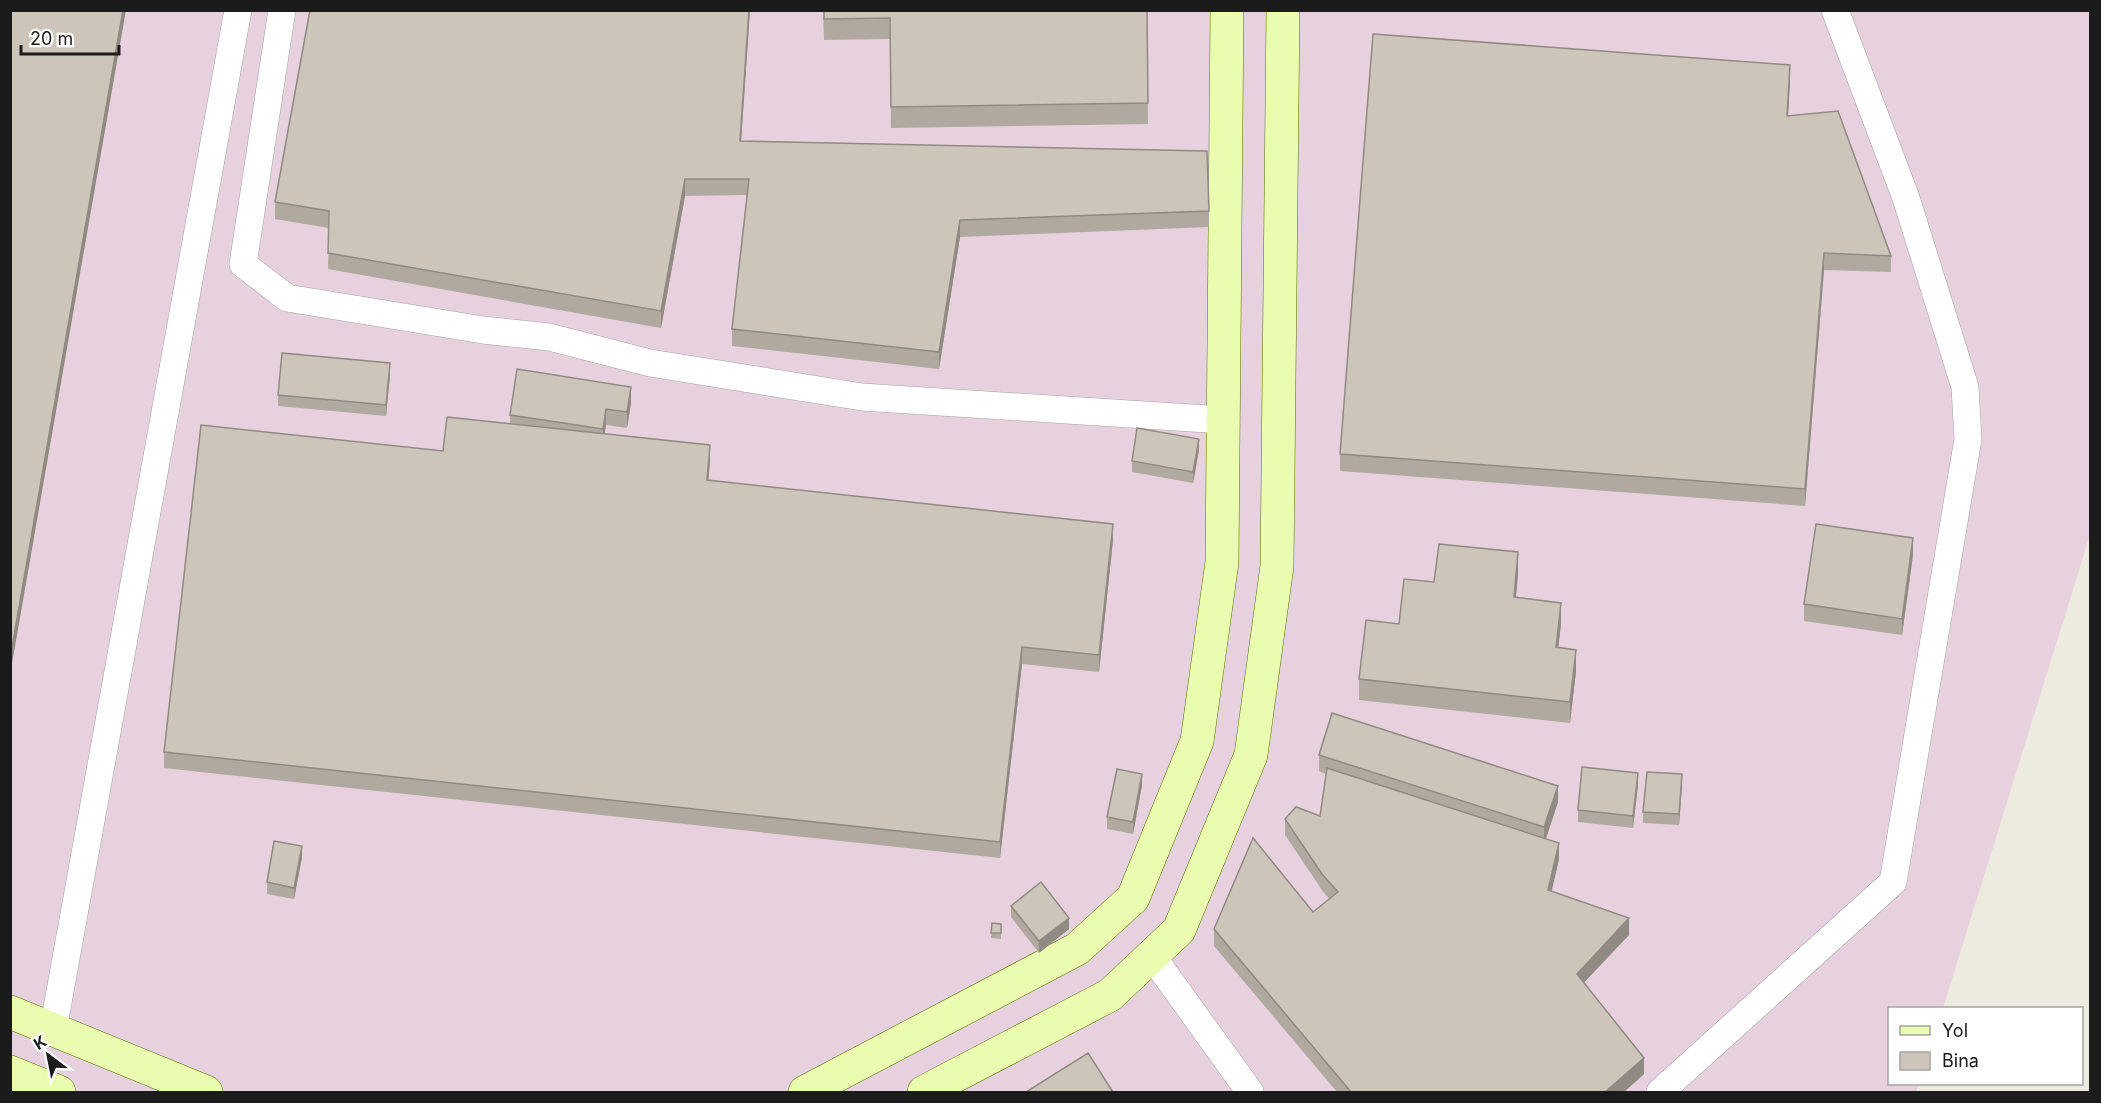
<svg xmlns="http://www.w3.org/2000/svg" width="2101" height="1103" font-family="Inter,sans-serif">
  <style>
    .industrial { fill: #e7d1df }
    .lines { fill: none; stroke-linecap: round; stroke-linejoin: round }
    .street-casing { stroke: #a2a2a2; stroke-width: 28 }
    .secondary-casing { stroke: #517301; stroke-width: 34 }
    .street { stroke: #fff; stroke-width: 27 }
    .secondary { stroke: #e9fcaf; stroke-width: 33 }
    .wall { fill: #b0a99f }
    .shaded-wall { fill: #908a82 }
    .building { fill: #cdc5b9; stroke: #908a82; stroke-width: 1.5 }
  </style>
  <rect width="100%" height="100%" fill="#edebe0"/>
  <path class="industrial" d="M10,11h2080v524l-147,473h-53v76h29l-3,8h-1905z"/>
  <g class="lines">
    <defs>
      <path id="street" d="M282,10l-39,254 44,34 196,32 66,7 101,26 212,34 361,23
        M1152,956l98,136
        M53,1030l185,-1020
        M1660,1092l233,-210 75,-443 -3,-52 -59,-189 -71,-188"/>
      <path id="secondary" d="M10,1012l196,80
        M10,1072l49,20
        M805,1092l272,-143 56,-51 64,-157 25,-179 5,-552
        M924,1092l186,-97 69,-65 72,-175 26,-189 6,-556"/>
    </defs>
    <use href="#street" class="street-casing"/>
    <use href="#secondary" class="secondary-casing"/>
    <use href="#street" class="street"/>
    <use href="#secondary" class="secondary"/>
  </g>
  <path class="wall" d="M310,10h440l-9,131 468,70v16l-249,10 -21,132 -207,-23v-17l15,-134 -62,1 -24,132 -333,-59 1,-41 -54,-9v-17z
    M823,10h324l1,114 -257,4 -1,-89 -66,1z
    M1790,82l-2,34 103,140v16l-67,-2 -19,236 -465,-35v-17z
    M390,375l-4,41 -108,-10v-11z
    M631,403l-4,25 -21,-3 -2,9 106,28 -2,18 405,60 -14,132 -77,-8 -22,194 -836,-90v-16l279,-301 67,-28v-8z
    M1199,450l-6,33 -61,-11v-11z
    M1913,555l-11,80 -98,-14v-17z
    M1518,574l-2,23 45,27 -3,23 18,24 -6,52 -211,-23v-21l40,-55 35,-42z
    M1319,755l239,47 -12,37 13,20 -8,33 78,43 -45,47 60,92 -20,18h-287l-123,-146v-17l99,-17 16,-13 -7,-9 -37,-55v-16l35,-3 6,-42 -7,-3z
    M1142,785l-9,49 -26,-5v-12z
    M1638,785l-5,43 -55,-6v-12z
    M1682,786l-3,39 -36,-2v-11z
    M302,857l-8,42 -27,-5v-12z
    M1011,906l58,23 -30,24 -28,-36z
    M992,923l9,1v15l-10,-1z"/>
  <path class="shaded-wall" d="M123,10h3l-116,665v-16z
    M749,10h1l-10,147v-16z
    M1790,65v17l-3,50v-16z
    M685,179v17l-24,132v-17z
    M960,220v17l-21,132v-17z
    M1824,253v17l-19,236v-17z
    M390,363v12l-4,41v-11z
    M631,387v16l-4,25v-16z
    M606,409v16l-3,20v-16z
    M1199,439v11l-6,33v-11z
    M710,445v17l-3,34v-16z
    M1113,524v16l-14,132v-17z
    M1913,538v17l-11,80v-16z
    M1518,552v22l-4,44v-21z
    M1561,603v21l-5,44v-21z
    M1022,647v17l-22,194v-16z
    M1576,650v21l-6,52v-21z
    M1638,773v12l-5,43v-12z
    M1142,774v11l-9,49v-12z
    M1682,774v12l-3,39v-11z
    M1558,786v16l-14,42v-17z
    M1559,843v16l-11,48v-17z
    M302,846v11l-8,42v-11z
    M1069,918v11l-30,24v-12z
    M1629,918v17l-52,55v-16z
    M1644,1058v16l-20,18h-19z"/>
  <path class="building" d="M10,10h113l-113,649z
    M310,10h439l-9,131 467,10 2,60 -249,9 -21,132 -207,-23 17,-150h-64l-24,132 -333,-58 1,-42 -54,-9z
    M824,10h323l1,93 -257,4 -1,-89 -66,1z
    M1373,34l417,31 -3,51 51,-5 53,145 -67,-3 -19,236 -465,-35z
    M282,353l108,10 -4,42 -108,-10z
    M517,369l114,18 -4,25 -21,-3 -3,20 -93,-14z
    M447,417l263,28 -3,35 406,44 -14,131 -77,-8 -22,195 -836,-90 37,-327 242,26z
    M1137,428l62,11 -6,33 -61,-11z
    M1816,524l97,14 -11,81 -98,-15z
    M1439,544l79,8 -4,45 47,6 -5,44 20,3 -6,52 -211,-23 7,-59 33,4 5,-45 30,3z
    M1332,713l226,73 -14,41 -225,-72z
    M1582,767l56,6 -5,43 -55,-6z
    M1327,768l232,75 -11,47 81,28 -52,56 67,84 -39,34h-254l-137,-163 39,-91 60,74 25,-20 -16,-18 -37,-55 11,-12 24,9z
    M1117,769l25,5 -9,48 -26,-5z
    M1647,772l35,2 -3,40 -36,-2z
    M274,841l28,5 -8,42 -27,-6z
    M1041,882l28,36 -30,23 -28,-35z
    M992,923l9,1v9h-10z
    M1088,1053l25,39h-87z"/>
  <rect width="2101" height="1103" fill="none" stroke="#1b1b1b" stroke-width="24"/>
  <rect x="1888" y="1007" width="195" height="78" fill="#ffffff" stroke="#a4a4a4" stroke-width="1.5"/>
  <rect x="1900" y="1026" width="30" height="9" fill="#e9fcaf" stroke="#a4a4a4" stroke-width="1.5"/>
  <text x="1942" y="1037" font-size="18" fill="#1b1b1b">Yol</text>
  <rect x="1900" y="1052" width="30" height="18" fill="#cdc5b9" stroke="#a4a4a4" stroke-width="1.5"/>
  <text x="1942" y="1067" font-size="18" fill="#1b1b1b">Bina</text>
  <g transform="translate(48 1055) rotate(328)" stroke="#ffffff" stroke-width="4.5" paint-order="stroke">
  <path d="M0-4.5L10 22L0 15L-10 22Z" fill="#1b1b1b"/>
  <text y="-9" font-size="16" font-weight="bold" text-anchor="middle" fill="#1b1b1b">K</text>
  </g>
  <path d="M21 45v9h98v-9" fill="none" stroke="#1b1b1b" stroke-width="3"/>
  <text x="30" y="45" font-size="18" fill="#1b1b1b" stroke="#ffffff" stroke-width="4.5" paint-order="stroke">20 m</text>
</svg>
